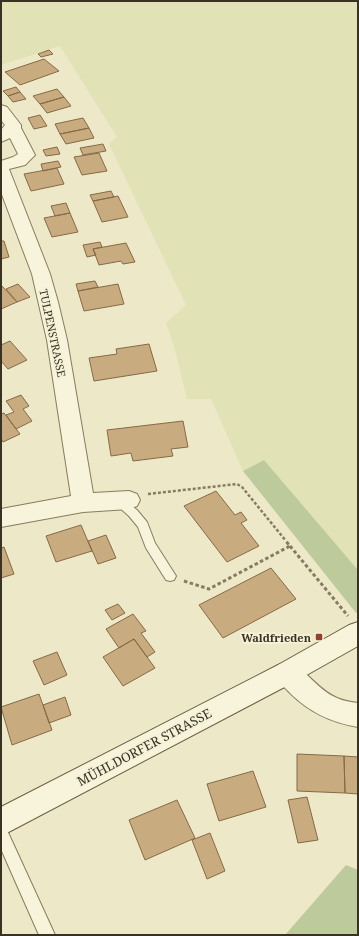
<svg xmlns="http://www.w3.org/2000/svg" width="359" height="936" font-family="'Noto Serif',serif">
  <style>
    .farmland { fill: #e1e2b6 }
    .green { fill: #bdcb9c }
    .building { fill: #c9ab80; stroke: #866a45 }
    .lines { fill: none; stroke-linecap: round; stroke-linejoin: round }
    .lane-casing { stroke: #887c5e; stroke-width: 2 }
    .street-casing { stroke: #887c5e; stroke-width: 2 }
    .secondary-casing { stroke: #6a5d41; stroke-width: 2 }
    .path-far1 { stroke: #887c5e; stroke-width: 2.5; stroke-dasharray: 3 2; stroke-linecap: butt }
    .path { stroke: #887c5e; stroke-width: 3; stroke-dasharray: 3.5 2.5; stroke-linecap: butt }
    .lane { fill: #f8f4db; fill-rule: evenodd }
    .street { fill: #f8f4db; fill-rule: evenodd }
    .secondary { fill: #f8f4db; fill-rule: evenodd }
    .poi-dot { fill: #944131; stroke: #f4f1d7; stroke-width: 1.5 }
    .labels { text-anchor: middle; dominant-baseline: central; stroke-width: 3.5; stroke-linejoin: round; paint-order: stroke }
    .street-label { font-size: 11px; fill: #393121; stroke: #f4f1d7 }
    .poi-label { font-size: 11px; font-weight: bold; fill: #393121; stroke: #f4f1d7; text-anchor: end }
    .near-street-label { font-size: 13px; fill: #393121; stroke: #f4f1d7 }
  </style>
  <rect width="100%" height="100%" fill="#ede8c8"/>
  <path class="farmland" d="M1,1h357v569l-94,-110 -21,11 -32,-72h-24l-13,-53 -8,-23 20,-18 -77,-161 8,-7 -57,-91 -59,19z"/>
  <path class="green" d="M264,460l94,110v42l-2,1 -113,-142z
    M346,865l12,5v65h-73z"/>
  <path class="building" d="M49,50l4,4 -12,3 -3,-3z
    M44,59l15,12 -39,14 -15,-13z
    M16,87l4,5 -12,4 -5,-5z
    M57,89l7,8 -24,7 -7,-8z
    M20,92l6,7 -13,3 -5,-6z
    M64,97l7,9 -24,7 -7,-9z
    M40,115l7,11 -13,3 -6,-11z
    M83,118l6,10 -29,6 -5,-10z
    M89,128l5,10 -28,6 -6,-10z
    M103,144l3,7 -23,4 -3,-7z
    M57,147l3,7 -14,2 -3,-6z
    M99,153l8,18 -25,4 -8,-18z
    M58,161l3,6 -18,4 -2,-7z
    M57,168l7,16 -33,7 -7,-17z
    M111,191l3,6 -21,4 -3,-6z
    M118,196l10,21 -26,5 -9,-21z
    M66,203l4,10 -15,3 -4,-10z
    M70,213l8,19 -26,5 -8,-19z
    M1,241h3l5,16 -8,2z
    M100,242l2,5 -9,2 3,6 -9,2 -4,-12z
    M126,243l9,19 -12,2 -2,-3 -22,4 -6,-16z
    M95,281l3,6 -20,4 -2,-7z
    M18,284l12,13 -13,5 -11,-13z
    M118,284l6,20 -40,7 -6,-20z
    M1,285l16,17 -16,7z
    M10,341l17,19 -19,9 -7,-8v-16z
    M149,344l8,27 -63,10 -5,-23 28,-4 -1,-5z
    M21,395l8,11 -6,3 9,12 -16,8 -10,-14 8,-3 -8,-11z
    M4,413l16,21 -17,8 -2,-3v-25z
    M183,421l5,26 -17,2 2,7 -40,5 -2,-8 -20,3 -4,-26z
    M216,491l19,24 6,-3 6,8 -6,3 18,23 -32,16 -43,-56z
    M81,525l11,26 -36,11 -10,-26z
    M106,535l10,23 -18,6 -10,-23z
    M4,547l10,27 -13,4v-30z
    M271,568l25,31 -73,39 -24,-33z
    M118,604l7,9 -13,7 -7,-10z
    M133,614l13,17 -5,2 14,19 -8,5 -13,-18 -15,9 -13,-19z
    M134,639l21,29 -32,18 -20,-29z
    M57,652l10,23 -23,10 -11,-24z
    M39,694l13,36 -40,15 -11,-38z
    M65,697l6,18 -22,8 -6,-18z
    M297,754l47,2 1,37 -48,-2z
    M344,756l14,1v37l-13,-1z
    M253,771l13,36 -47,14 -12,-37z
    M307,797l11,43 -20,3 -10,-43z
    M177,800l18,38 -50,22 -16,-40z
    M210,833l15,38 -18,8 -15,-39z"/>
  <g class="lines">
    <defs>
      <path id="lane" d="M118,497l4,1 15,12 10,12 8,21 21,33 -2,4 -4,1 -4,-1 -20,-32 -8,-21 -9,-11 -17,-15 2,-3z
        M1,826l5,2 49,107h-16l-38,-86z"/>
      <path id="street" d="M1,105l6,2 14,18v3l14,27 -10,10 -16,4 41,105 8,28 9,38 26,153 36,-2 8,3 3,6 -3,6 -8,3 -46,3 -82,15v-18l70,-13 -24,-156 -15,-66 -31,-82v-31l12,-4 5,-3 -8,-16 -9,4v-12l4,-5 -4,-5z
        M287,662c20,7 30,28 50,36 6,3 14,4 21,5v24c-28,-5 -49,-15 -69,-35 -6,-6 -11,-11 -15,-19l4,-8z"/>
      <path id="secondary" d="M358,622v24l-62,35 -295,155v-29l277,-142 71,-40z"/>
    </defs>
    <use href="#lane" class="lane-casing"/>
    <use href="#street" class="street-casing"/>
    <use href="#secondary" class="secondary-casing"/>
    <path class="path-far1" d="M148,494l89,-10 5,3 44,54"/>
    <path class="path" d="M290,546l58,70
      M184,581l25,8 81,-43 -5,-6"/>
    <use href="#lane" class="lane"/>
    <use href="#street" class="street"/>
    <use href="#secondary" class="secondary"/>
  </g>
  <rect class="poi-dot" x="315" y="633" width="8" height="8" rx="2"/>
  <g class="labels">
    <g class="street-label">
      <text transform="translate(53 333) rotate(78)">TULPENSTRASSE</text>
    </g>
    <g class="poi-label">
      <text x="311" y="637">Waldfrieden</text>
    </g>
    <g class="near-street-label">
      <text transform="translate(144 747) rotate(-28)">MÜHLDORFER STRASSE</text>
    </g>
  </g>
  <rect width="359" height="936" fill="none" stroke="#393121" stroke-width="4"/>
</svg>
